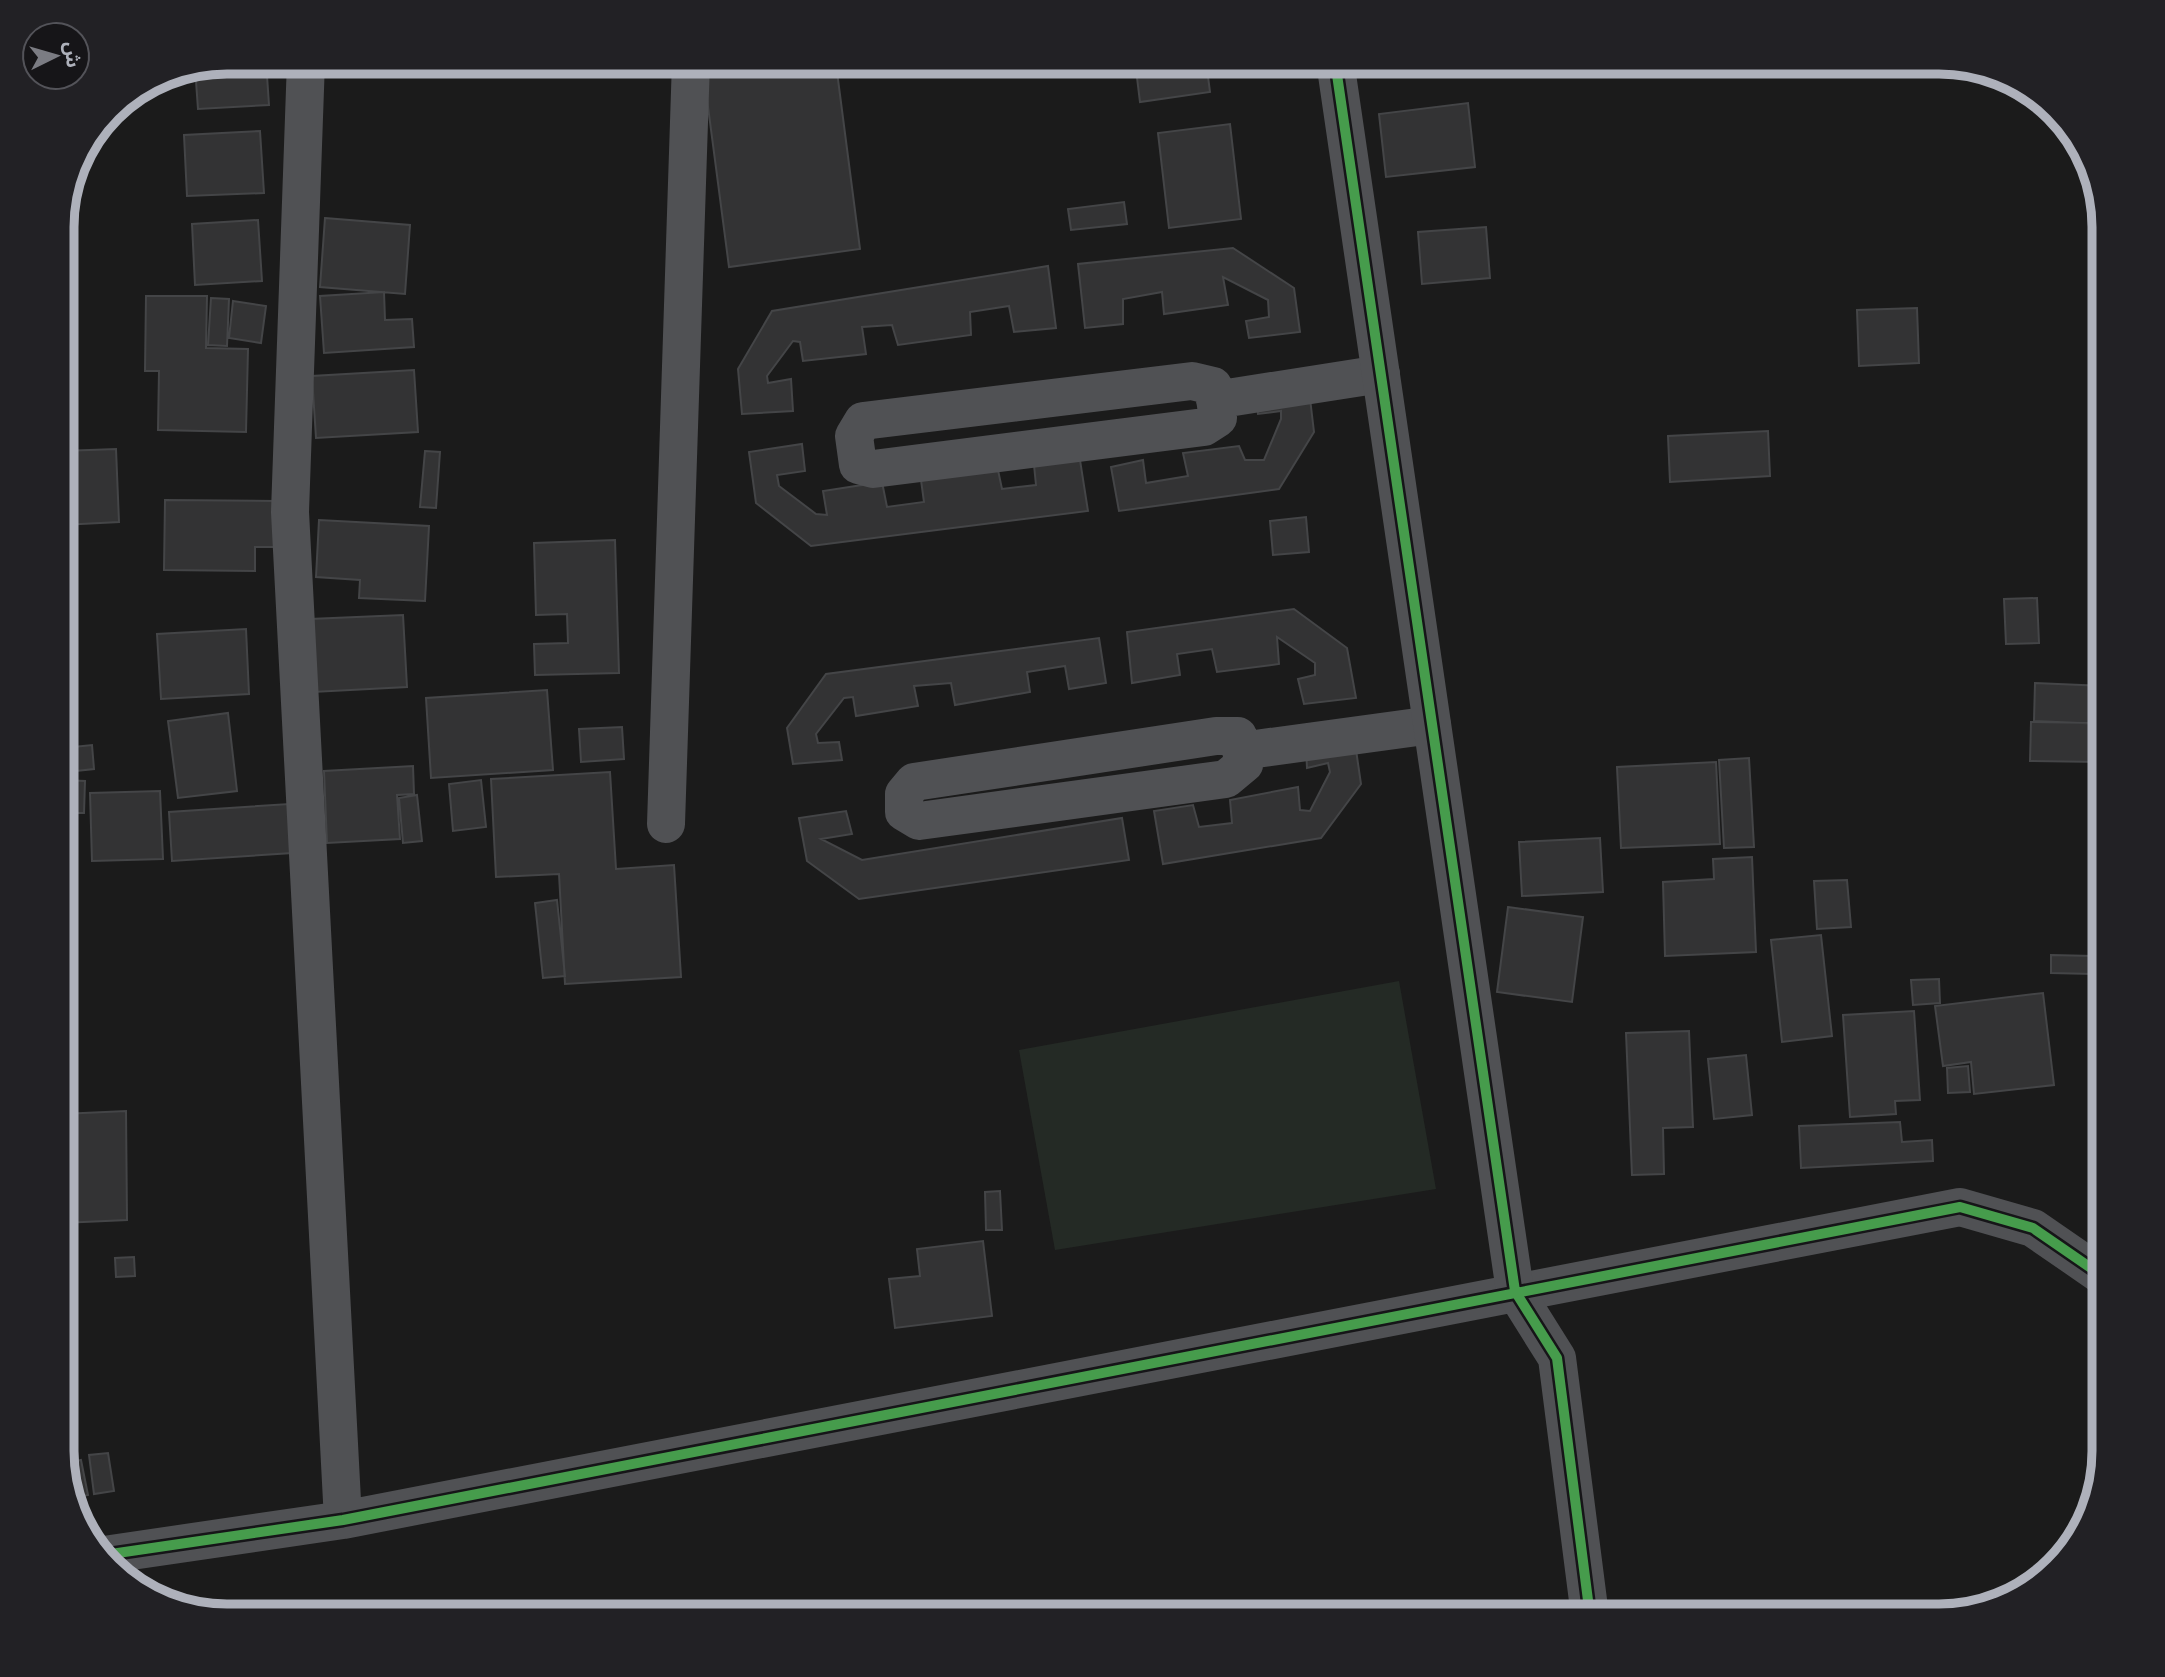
<svg xmlns="http://www.w3.org/2000/svg" width="2165" height="1677" font-family="'Roboto Condensed','Noto Sans Arabic',sans-serif">
  <style>
    .green { fill: #242a25 }
    .building { fill: #333334; stroke: #444547; stroke-width: 2 }
    .lines { fill: none; stroke-linecap: round; stroke-linejoin: round }
    .minor { stroke: #505154; stroke-width: 38 }
    .tertiary { stroke: #505154; stroke-width: 38 }
    .cycleway-casing { stroke: #161518; stroke-width: 15 }
    .cycleway { stroke: #469c4c; stroke-width: 10 }
    .rim { fill: none; stroke: #aeb1bb; stroke-width: 9 }
  </style>
  <rect width="100%" height="100%" fill="#1b1b1b"/>
  <path class="green" d="M1399,981l37,208 -381,61 -36,-200z"/>
  <path class="building" d="M227,61h39l3,44 -71,4 -3,-42z
    M702,61h119l1,5 14,-2 24,185 -131,18z
    M1135,61h71l4,31 -70,10z
    M1427,61h24v7h-23z
    M1468,103l7,64 -89,10 -7,-63z
    M1230,124l11,95 -72,9 -11,-95z
    M260,131l4,62 -77,3 -3,-61z
    M1124,202l3,22 -56,6 -3,-21z
    M325,218l85,7 -5,69 -85,-7z
    M258,220l4,61 -67,4 -3,-61z
    M1486,227l4,51 -68,6 -4,-52z
    M62,240l3,61h-3z
    M1233,248l61,40 6,44 -51,6 -3,-17 23,-4 -1,-17 -45,-23 5,28 -64,9 -2,-22 -39,7v25l-38,4 -7,-64z
    M1048,266l8,62 -42,4 -5,-26 -39,6 1,23 -73,10 -6,-20 -30,2 4,27 -63,7 -3,-19 -7,-1 -26,35 1,7 23,-4 2,32 -51,3 -4,-45 34,-58z
    M384,292l1,28 27,-1 2,28 -90,6 -4,-57z
    M146,296h61l-1,52 42,1 -2,83 -88,-2 1,-59h-14z
    M211,298l18,1 -2,47 -19,-1z
    M233,301l33,5 -5,37 -32,-5z
    M1917,308l2,55 -60,3 -2,-56z
    M414,370l4,62 -102,6 -4,-62z
    M1309,390l5,42 -35,57 -160,22 -8,-44 32,-7 3,23 42,-7 -5,-23 56,-7 6,14h19l17,-41v-8l-23,3 -2,-16z
    M1768,431l2,45 -100,6 -2,-46z
    M802,444l3,27 -28,4 2,11 37,28 11,1 -4,-24 59,-9 5,25 37,-5 -3,-22 77,-10 4,19 34,-4 -2,-20 46,-5 8,51 -277,35 -55,-43 -7,-51z
    M116,449l3,73 -57,3v-74z
    M425,451l15,1 -4,56 -16,-1z
    M165,500l110,1v46h-20v24l-91,-1z
    M1306,517l3,35 -36,3 -3,-34z
    M319,520l110,6 -4,75 -66,-3 1,-18 -44,-3z
    M615,540l4,133 -84,2 -1,-31 34,-1 -1,-29 -31,1 -2,-72z
    M2037,598l2,45 -33,1 -2,-45z
    M1294,609l53,39 9,50 -52,6 -6,-25 17,-4v-12l-38,-26 2,27 -62,8 -5,-23 -35,5 3,21 -48,8 -5,-51z
    M403,615l4,72 -94,5 -3,-73z
    M246,629l3,65 -88,5 -4,-65z
    M1099,638l7,45 -37,6 -4,-23 -38,6 3,20 -75,13 -4,-22 -37,3 4,20 -62,10 -3,-19 -9,1 -28,36 2,9 21,-1 3,18 -49,4 -6,-36 39,-54z
    M2035,683l69,3v38l-70,-3z
    M547,690l6,80 -122,8 -5,-80z
    M228,713l9,78 -59,7 -10,-77z
    M2031,722l71,1 -1,39 -71,-1z
    M622,727l2,32 -43,3 -2,-33z
    M1355,743l6,41 -40,54 -158,26 -9,-53 39,-6 6,22 33,-4 -2,-23 68,-13 2,23 10,1 20,-39 -2,-9 -21,5 -1,-20z
    M92,745l2,24 -27,3 -3,-24z
    M1749,758l5,89 -30,1 -5,-88z
    M1716,762l4,82 -99,4 -4,-81z
    M413,766l1,28 -17,1 3,44 -73,4 -3,-72z
    M610,772l6,97 58,-4 7,112 -116,7 -6,-110 -63,3 -5,-98z
    M62,780l23,1 -1,32h-22z
    M481,780l5,47 -33,4 -4,-47z
    M160,791l3,68 -71,2 -2,-68z
    M417,795l5,46 -19,2 -4,-45z
    M289,804l3,49 -120,8 -3,-49z
    M846,811l6,23 -31,5 41,21 260,-42 7,42 -270,39 -52,-38 -8,-43z
    M1600,838l3,54 -81,4 -3,-54z
    M1752,857l4,95 -91,4 -2,-74 51,-3 -1,-20z
    M1847,880l4,47 -34,2 -3,-48z
    M557,900l8,76 -22,2 -8,-75z
    M1508,907l75,10 -11,85 -75,-10z
    M1821,935l11,101 -50,6 -11,-102z
    M2051,955l42,1v18l-42,-1z
    M1939,979l1,24 -27,2 -2,-25z
    M2043,993l11,92 -80,9 -3,-32 -28,4 -8,-60z
    M1914,1011l6,89 -25,1 1,13 -46,3 -7,-102z
    M1689,1031l4,96 -30,1 1,46 -32,1 -6,-142z
    M1746,1055l6,60 -38,4 -6,-60z
    M1968,1066l2,26 -22,1 -1,-25z
    M126,1111l1,109 -65,3v-109z
    M1900,1122l2,20 30,-2 1,21 -132,7 -2,-42z
    M1000,1191l2,39h-16l-1,-38z
    M983,1241l9,75 -97,12 -6,-49 31,-3 -3,-27z
    M134,1257l1,19 -19,1 -1,-19z
    M108,1453l6,38 -20,3 -5,-39z
    M81,1460l7,35 -16,3 -10,-34z"/>
  <g class="lines">
    <path class="minor" d="M306,61l-16,451 53,1008
      M1192,381l21,5 5,32 -14,9 -331,42 -15,-4 -4,-29 9,-15z
      M1215,400l166,-26
      M1216,736h22l6,28 -18,15 -307,42 -15,-9v-18l10,-12z
      M1241,751l191,-26
      M666,824l25,-763
      M104,1555l239,-35 1617,-313 73,21 71,49"/>
    <path class="tertiary" d="M1335,61l180,1230 42,67 33,258"/>
    <defs>
      <path id="cycleway" d="M1335,61l180,1230 42,67 33,258
        M104,1555l239,-35 1617,-313 73,21 71,49"/>
    </defs>
    <use href="#cycleway" class="cycleway-casing"/>
    <use href="#cycleway" class="cycleway"/>
  </g>
  <path d="M0 0H2165V1677H0ZM227 74H1939A153 153 0 0 1 2092 227V1451A153 153 0 0 1 1939 1604H227A153 153 0 0 1 74 1451V227A153 153 0 0 1 227 74Z" fill="#222125" fill-rule="evenodd"/>
  <path class="rim" d="M227 74H1939A153 153 0 0 1 2092 227V1451A153 153 0 0 1 1939 1604H227A153 153 0 0 1 74 1451V227A153 153 0 0 1 227 74Z"/>
  <g transform="translate(56 56) rotate(85)"><circle r="33" fill="#161518" stroke="#535359" stroke-width="2"/>
  <path d="M0-5L12 26L0 18L-12 26Z" fill="#7b7c83"/>
  <text y="-10" font-size="19" font-weight="bold" text-anchor="middle" fill="#aeb1bb">ش</text>
  </g>
</svg>
